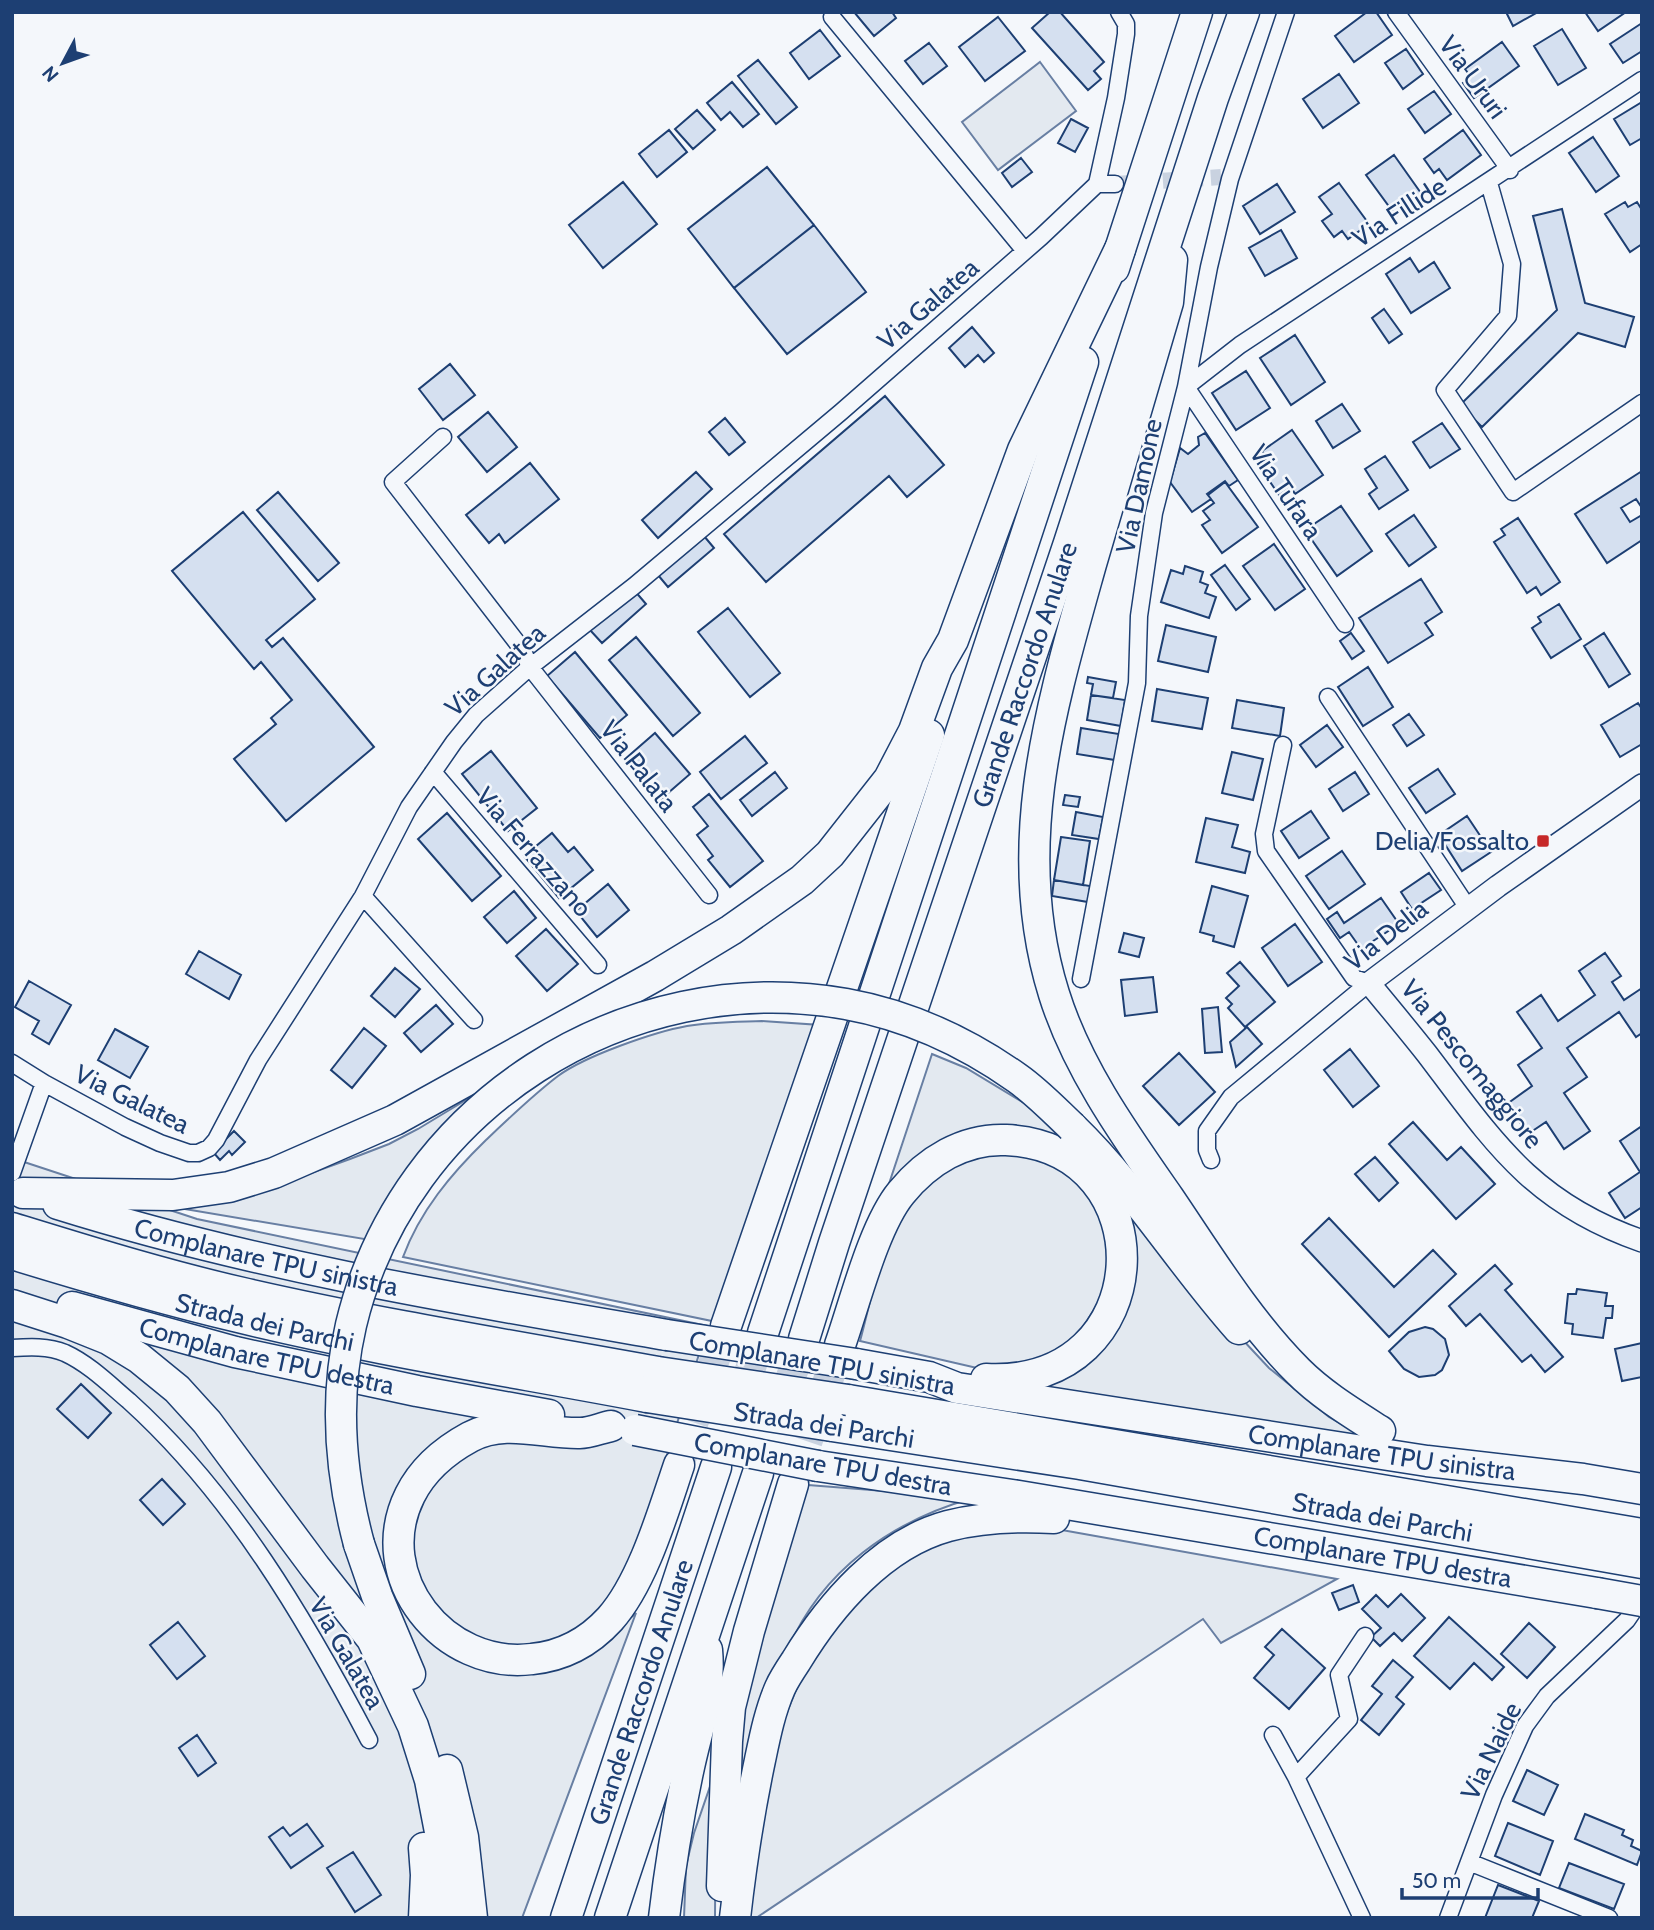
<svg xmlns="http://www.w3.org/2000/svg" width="1654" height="1930" font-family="Cabin,sans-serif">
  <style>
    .green { fill: #e3e9f0; stroke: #687fa3; stroke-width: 2 }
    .building { fill: #d5e0f0; stroke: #1d3f73; stroke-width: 2 }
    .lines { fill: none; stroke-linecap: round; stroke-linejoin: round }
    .minor-tunnel { stroke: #c9d2e0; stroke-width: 16; stroke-dasharray: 16 8; stroke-linecap: butt }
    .motorway-tunnel { stroke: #c9d2e0; stroke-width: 30; stroke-dasharray: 30 15; stroke-linecap: butt }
    .minor-casing { stroke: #1d3f73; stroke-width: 19 }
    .tertiary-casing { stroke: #1d3f73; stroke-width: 24 }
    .motorway-casing { stroke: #1d3f73; stroke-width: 33 }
    .minor { stroke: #f4f7fb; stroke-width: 16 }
    .tertiary { stroke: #f4f7fb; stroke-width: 21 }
    .motorway { stroke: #f4f7fb; stroke-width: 30 }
    .motorway-bridge-casing { stroke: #1d3f73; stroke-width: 33; stroke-linecap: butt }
    .motorway-bridge { stroke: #f4f7fb; stroke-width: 30 }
    .poi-dot { fill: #c62828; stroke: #f4f7fb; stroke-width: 2.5 }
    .labels { text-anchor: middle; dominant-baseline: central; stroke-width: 5; stroke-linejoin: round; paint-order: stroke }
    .street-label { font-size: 26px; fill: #1d3f73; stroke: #f4f7fb }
    .poi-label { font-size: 26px; fill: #1d3f73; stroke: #f4f7fb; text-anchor: end }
  </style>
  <rect width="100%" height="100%" fill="#f4f7fb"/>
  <path class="green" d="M1040,62l36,49 -78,59 -36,-48z
    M762,1021l58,4 -108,296 -309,-64c17,-46 48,-83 83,-117 23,-22 47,-45 72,-64 27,-20 96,-44 129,-50 25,-4 50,-4 75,-5z
    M932,1054l34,14 78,47 183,208 42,45 60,49 33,19 -320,-49 47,-30 32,-153 -130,-77 -112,87z
    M494,1083l-124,157 -197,-33 61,-6 116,-42 39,-15 29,-15z
    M997,1147l69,22 32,39 11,37 -2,44 -31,49 -36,22 -63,8 -117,-27c15,-55 24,-122 67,-163 11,-10 54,-24 70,-31z
    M12,1158l185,61 511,107 -99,311 27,-24 -114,305h-510z
    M808,1485l165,13c-81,23 -151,72 -185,151 -8,19 -12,41 -18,62 -12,42 -25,85 -37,128l14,-164z
    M1045,1527l292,52 -116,64 -18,-24 -447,299h-12l5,-38 34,-158 15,-37 53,-87 92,-62z
    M716,1769l-1,149h-31l2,-52 8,-33z"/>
  <path class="building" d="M854,12h38l4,6 -22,18z
    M1050,12h10l44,50 -10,9 7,8 -13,11 -56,-62z
    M1367,12h9l16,23 -38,27 -19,-26z
    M1506,12h32l-25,14z
    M1585,12h41l-28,19z
    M998,17l27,34 -40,30 -26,-34z
    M1642,23v28l-19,12 -13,-19z
    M1562,29l24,39 -28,17 -24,-39z
    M820,30l20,26 -31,23 -19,-26z
    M1502,42l17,24 -45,32 -11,-15 8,-6 -6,-8z
    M929,43l18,23 -24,18 -18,-23z
    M1406,49l17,25 -20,15 -18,-26z
    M758,60l39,47 -21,17 -38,-48z
    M1339,74l20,29 -36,25 -20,-29z
    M732,82l27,32 -16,13 -13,-15 -9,8 -14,-17z
    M1434,91l17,23 -26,19 -17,-24z
    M1642,102v36l-12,7 -16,-26z
    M697,110l18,20 -22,19 -18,-20z
    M1071,119l17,9 -13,24 -17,-9z
    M669,130l18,22 -30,25 -18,-23z
    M1463,130l18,25 -34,25 -8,-11 -5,4 -10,-14z
    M1593,137l26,39 -23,16 -27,-39z
    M1394,155l29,41 -27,20 -30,-41z
    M1021,158l11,14 -20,15 -10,-14z
    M767,167l47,58 -80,63 -46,-59z
    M623,182l34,42 -54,44 -34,-43z
    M1339,183l30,41 -21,15 -6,-8 -8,6 -12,-16 10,-7 -13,-17z
    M1277,184l18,28 -35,22 -17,-28z
    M1625,202l3,5 9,-5 5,8v34l-12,8 -25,-38z
    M1562,209l23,94 49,14 -9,30 -47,-14 -96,94 -22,-22 97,-95 -24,-94z
    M814,225l52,67 -79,62 -53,-66z
    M1281,230l16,28 -32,18 -16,-28z
    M1410,258l9,14 15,-10 16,26 -39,25 -25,-39z
    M1384,309l18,25 -13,9 -17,-25z
    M972,327l22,26 -10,9 -6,-7 -13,12 -16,-19z
    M1295,335l30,47 -34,23 -31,-47z
    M450,364l25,31 -32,25 -24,-31z
    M1246,371l24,37 -34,22 -24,-37z
    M885,396l59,69 -37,32 -18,-21 -123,106 -42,-48z
    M1342,404l18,27 -27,17 -17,-27z
    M488,412l29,35 -30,25 -29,-35z
    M725,418l20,24 -16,13 -20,-23z
    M1442,423l18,26 -30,19 -17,-26z
    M1292,430l31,45 -28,19 -4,-7 -12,8 -21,-31 9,-6 -5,-7z
    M1205,433l33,47 -9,6 -4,-5 -18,13 4,5 -19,13 -22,-30 10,-34 8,6 11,-9 -1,-8z
    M1385,456l23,34 -29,19 -10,-15 8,-6 -12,-19z
    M530,463l29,36 -54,44 -6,-9 -10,9 -23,-28z
    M1642,471v37l-6,-9 -15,9 9,14 12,-7v25l-35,23 -32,-49z
    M696,472l16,17 -54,49 -16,-18z
    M1225,482l33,45 -36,26 -20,-28 8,-5 -7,-9 11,-8 -6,-8z
    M278,492l61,71 -21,18 -61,-71z
    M1341,506l31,45 -35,25 -32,-46z
    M243,512l72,87 -49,41 6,7 11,-9 91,109 -88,74 -52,-62 42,-35 -5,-6 21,-18 -31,-38 -7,7 -82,-98z
    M1414,515l22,32 -27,19 -23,-32z
    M1518,518l42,64 -19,13 -5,-8 -9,6 -33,-51 11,-7 -4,-6z
    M704,536l10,12 -46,39 -10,-12z
    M1274,544l31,45 -30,21 -32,-44z
    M1225,565l25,34 -14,11 -25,-35z
    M1185,566l18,6 -3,10 8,3 -3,8 11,4 -7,21 -48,-16 10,-32 12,4z
    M1421,579l21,33 -17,11 8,12 -45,28 -29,-45z
    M634,590l12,14 -44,39 -12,-13z
    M1559,604l22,35 -30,19 -19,-30 9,-6 -3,-5z
    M728,608l52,65 -30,24 -52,-65z
    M1166,625l50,12 -8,35 -50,-11z
    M1351,633l13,18 -12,8 -12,-18z
    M1604,633l26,41 -21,13 -25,-41z
    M636,637l64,76 -27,23 -64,-76z
    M575,652l52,63 -27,23 -53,-62z
    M1368,667l25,40 -30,19 -25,-39z
    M1088,677l28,5 -3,16 -22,-3 2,-11 -6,-1z
    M1157,689l51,9 -6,31 -50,-8z
    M1091,695l34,5 -4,26 -34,-6z
    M1237,700l47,8 -4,28 -48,-8z
    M1638,703l4,6v35l-22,13 -19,-32z
    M1409,714l15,21 -17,11 -14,-21z
    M1327,725l16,22 -27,20 -16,-22z
    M1081,728l38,6 -4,26 -38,-6z
    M655,733l35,41 -30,26 -35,-41z
    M745,736l22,27 -46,36 -21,-27z
    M491,751l46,57 -29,23 -46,-57z
    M1232,752l31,7 -10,41 -31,-7z
    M1438,769l17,25 -29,19 -17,-25z
    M775,772l12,16 -35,28 -12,-16z
    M1355,772l14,22 -26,17 -14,-22z
    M709,794l54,67 -33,26 -22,-27 5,-4 -16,-21 11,-9 -15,-19z
    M1065,795l15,2 -2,10 -15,-2z
    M1311,811l18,27 -30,20 -18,-27z
    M1076,812l27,5 -4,22 -27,-4z
    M447,813l54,63 -29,25 -54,-62z
    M1467,816l24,36 -29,19 -23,-36z
    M1206,818l32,7 -6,22 18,5 -5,21 -49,-11z
    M552,833l16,19 6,-5 19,23 -34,28 -35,-42z
    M1061,837l29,4 -7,44 -29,-5z
    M1342,851l23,33 -36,25 -23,-33z
    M1429,873l12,17 -29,19 -11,-17z
    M1054,880l36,6 -2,16 -36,-6z
    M608,884l21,26 -32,27 -21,-26z
    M1212,886l36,10 -14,51 -21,-6 1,-5 -14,-4z
    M514,891l22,27 -29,25 -23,-26z
    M1381,898l18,26 -38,25 -12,-17 -9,6 -13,-19 10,-7 7,11z
    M1295,924l27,38 -34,24 -26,-38z
    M546,929l32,35 -31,27 -31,-35z
    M1124,933l20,5 -5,19 -20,-5z
    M199,951l42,24 -12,24 -43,-25z
    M1605,953l16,23 -9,6 12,18 18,-12v45l-6,4 -17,-25 -52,36 20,29 -23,16 26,38 -26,18 -18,-27 -18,12 -21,-30 25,-18 -14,-21 24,-17 -25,-36 24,-17 17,26 37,-26 -16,-24z
    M1240,962l35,40 -30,25 -17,-19 4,-4 -6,-6 13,-12 -12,-13z
    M395,968l25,21 -25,28 -24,-21z
    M1153,977l4,35 -32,4 -4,-36z
    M29,981l42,24 -22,39 -17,-10 7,-13 -24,-14z
    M436,1005l17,19 -32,28 -17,-19z
    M1218,1007l4,45 -17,1 -3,-44z
    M1247,1027l15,17 -26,23 -6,-25z
    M364,1028l22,18 -34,42 -21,-18z
    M115,1029l33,18 -18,31 -32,-18z
    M1350,1049l29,37 -26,21 -29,-37z
    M1179,1053l36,39 -36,33 -36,-39z
    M1413,1122l34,38 14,-13 34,37 -39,35 -67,-75z
    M1642,1126v81l-17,11 -16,-25 31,-21 -20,-31z
    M234,1131l11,11 -13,13 -3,-4 -9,9 -7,-8z
    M1375,1157l23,26 -19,18 -24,-27z
    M1329,1218l65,69 39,-37 23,24 -67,63 -87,-93z
    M1495,1265l17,19 -7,6 58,67 -18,15 -14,-17 -9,7 -42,-48 -14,12 -17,-20z
    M1577,1289l30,4 -2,13h8l-1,12h-6l-3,20 -31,-4 1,-10 -8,-1 3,-29h8z
    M1425,1327l8,2 12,10 4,16 -7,15 -7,5 -16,2 -15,-8 -15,-18 20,-19z
    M1642,1343v34l-20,4 -7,-32z
    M81,1384l30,29 -23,25 -31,-29z
    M162,1479l23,25 -22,21 -23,-25z
    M1353,1585l6,17 -20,8 -7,-17z
    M1401,1594l24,24 -23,23 -8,-8 -14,13 -9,-9 10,-9 -19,-19 14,-14 12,12z
    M1449,1617l55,50 -12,13 -18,-17 -24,26 -36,-33z
    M178,1622l27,34 -28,23 -27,-34z
    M1529,1623l26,24 -28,31 -26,-24z
    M1282,1629l43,39 -36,41 -35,-31 20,-23 -9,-8z
    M1393,1660l20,17 -17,20 8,7 -25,31 -18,-15 21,-26 -10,-8z
    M197,1735l19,28 -18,13 -19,-28z
    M1527,1770l31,15 -14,30 -31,-14z
    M1585,1814l39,16 -2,5 11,5 -2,6 11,5 -5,14 -62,-26z
    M1508,1823l45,18 -13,34 -45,-19z
    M307,1824l16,22 -32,22 -22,-31 14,-10 7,9z
    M353,1852l28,43 -26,17 -28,-44z
    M1569,1863l55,21 -10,25 -55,-21z
    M1498,1885l41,16 -7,17h-47z"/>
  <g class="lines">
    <path class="minor-tunnel" d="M1115,184l106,-7"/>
    <path class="motorway-tunnel" d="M679,1465l47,-139
      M716,1467l47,-134
      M758,1473l46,-134
      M793,1484l47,-139"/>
    <defs>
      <path id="minor" d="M1396,12l114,158
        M832,17l193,234
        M1489,183l23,81 -4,52 -63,74 68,102 129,-89
        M1097,184l19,-86 10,-64v-10l-7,-12
        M443,437l-50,45 129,167 8,18 179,228
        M1345,624l-159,-237 54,-42 402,-265
        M1328,697l140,211
        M1283,745l-19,89 2,17 88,127 15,5
        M433,772l165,193
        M363,896l111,124
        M1081,979l56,-296 2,-67 15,-103 32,-126 23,-120 21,-88 56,-167
        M12,1063l32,20
        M1211,1160l-4,-10v-19l24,-34 138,-114
        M12,1173l32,-90 81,44 35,16 29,10h9l11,-5 7,-8 42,-80 105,-164 46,-89 45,-65 22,-27 54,-48 104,-81 207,-174 200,-175 56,-53h18
        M12,1348c18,-1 36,-2 53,5 24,11 44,31 64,48 103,93 176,217 240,339
        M1273,1735l23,42 66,141
        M1296,1777l53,-58 -10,-44 26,-39
        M1469,1862l140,56
        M1448,1918l46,-123 31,-69 22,-30 80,-76 15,-22"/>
      <path id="tertiary" d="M1642,785l-144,101 -129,97c19,23 39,47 58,71 66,87 105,149 215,187"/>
      <g id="motorway">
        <path d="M1172,260l-4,42c-26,87 -52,174 -77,262 -40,143 -83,283 -37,430 23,74 71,141 115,204 40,59 79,123 129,173 24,24 54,42 82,60"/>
        <path d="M1114,268l83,-256"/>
        <path d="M1072,1127c63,61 109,137 167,202"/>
        <path d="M23,1193l150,2 56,-8 45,-14 121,-53 260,-144 76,-46 71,-50 28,-26 59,-75 25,-48 23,-63 16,-28 70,-190 97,-201"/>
        <path id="s1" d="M58,1204c198,62 405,96 609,131"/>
        <path d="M12,1228c78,24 155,48 235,66 136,31 273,53 411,78"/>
        <path id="s2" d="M12,1254c75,23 150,45 226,63 135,33 272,54 409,80"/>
        <path d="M12,1305l56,18 40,16 31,19 38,31 30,33 108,145 57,72 41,87 17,54 11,57 8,81"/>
        <path id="s3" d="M72,1307l163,45 182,39 132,24"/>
        <path d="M726,1326l203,-591"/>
        <path d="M763,1333l320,-971"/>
        <path id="s4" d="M804,1339l30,-96 235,-700 144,-445 31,-86"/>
        <path d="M840,1345c15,-43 34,-119 61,-152 26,-32 63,-55 105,-53 161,7 154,248 -20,239"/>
        <path id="s5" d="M856,1364l73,13 28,11 470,73 156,18 59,10"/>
        <path d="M848,1400l794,134"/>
        <path d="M611,1426c-10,2 -21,7 -31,7 -36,1 -75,-15 -110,4 -24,13 -47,32 -60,58 -41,82 34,175 122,164 31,-3 57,-17 78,-40 33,-37 53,-107 69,-154"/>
        <path id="s6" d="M832,1426l248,38 562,99"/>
        <path id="s7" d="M818,1466l201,30 578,97"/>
        <path d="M359,1544l18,52 33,78"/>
        <path d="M447,1770l16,67 9,81"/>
        <path d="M424,1848l2,27 -2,43"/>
        <path d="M722,1886l5,-145 3,-34 19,-76 44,-147"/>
        <path id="s8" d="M566,1918l150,-451"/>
        <path d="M610,1918l148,-445"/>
        <path d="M664,1918c6,-51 14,-101 25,-151 9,-42 22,-73 18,-117"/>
        <path d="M735,1918c6,-53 14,-106 25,-158 5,-24 10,-49 20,-72 4,-9 10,-18 16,-27 34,-56 86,-117 152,-135 35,-9 70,-10 106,-8"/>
      </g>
    </defs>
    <use href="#minor" class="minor-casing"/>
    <use href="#tertiary" class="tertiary-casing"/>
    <use href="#motorway" class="motorway-casing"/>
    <use href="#minor" class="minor"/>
    <use href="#tertiary" class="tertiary"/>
    <use href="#motorway" class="motorway"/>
    <defs>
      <path id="motorway-bridge" d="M667,1335l189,29
        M658,1372l190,28
        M647,1397l185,29
        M635,1430l183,36
        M359,1544c-19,-71 -25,-146 -8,-219 52,-219 275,-360 495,-321 61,11 120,38 171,74 20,14 37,32 55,49
        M1597,1593l45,8"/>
    </defs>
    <use href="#motorway-bridge" class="motorway-bridge-casing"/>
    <use href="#motorway-bridge" class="motorway-bridge"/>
  </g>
  <rect class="poi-dot" x="1536" y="834" width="14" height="14" rx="3.5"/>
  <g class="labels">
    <g class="street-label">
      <text transform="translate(1473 77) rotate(54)">Via Ururi</text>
      <text transform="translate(1399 212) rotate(-33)">Via Fillide</text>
      <text transform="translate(928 304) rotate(-41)">Via Galatea</text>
      <text transform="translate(1139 486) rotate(-78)">Via Damone</text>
      <text transform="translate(1286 492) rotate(56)">Via Tufara</text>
      <text transform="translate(495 670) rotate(-42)">Via Galatea</text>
      <text stroke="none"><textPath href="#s4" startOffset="700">Grande Raccordo Anulare</textPath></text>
      <text transform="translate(639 766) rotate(52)">Via Palata</text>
      <text transform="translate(534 852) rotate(49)">Via Ferrazzano</text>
      <text transform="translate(1386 935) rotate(-38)">Via Delia</text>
      <text transform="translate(1472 1064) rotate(51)">Via Pescomaggiore</text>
      <text transform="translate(132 1099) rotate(26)">Via Galatea</text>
      <text stroke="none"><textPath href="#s1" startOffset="215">Complanare TPU sinistra</textPath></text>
      <text stroke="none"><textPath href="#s2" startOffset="262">Strada dei Parchi</textPath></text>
      <text stroke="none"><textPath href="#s3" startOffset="201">Complanare TPU destra</textPath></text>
      <text transform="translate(822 1363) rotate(10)">Complanare TPU sinistra</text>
      <text transform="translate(824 1425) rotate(9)">Strada dei Parchi</text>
      <text stroke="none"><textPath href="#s5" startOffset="534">Complanare TPU sinistra</textPath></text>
      <text transform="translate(823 1464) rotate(10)">Complanare TPU destra</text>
      <text stroke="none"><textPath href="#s6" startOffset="558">Strada dei Parchi</textPath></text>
      <text stroke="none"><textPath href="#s7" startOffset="572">Complanare TPU destra</textPath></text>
      <text transform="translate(347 1653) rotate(60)">Via Galatea</text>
      <text stroke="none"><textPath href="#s8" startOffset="238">Grande Raccordo Anulare</textPath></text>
      <text transform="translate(1491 1751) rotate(-64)">Via Naide</text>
    </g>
    <g class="poi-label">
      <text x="1529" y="841">Delia/Fossalto</text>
    </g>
  </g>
  <rect width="1654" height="1930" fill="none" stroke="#1d3f73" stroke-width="28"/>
  <g transform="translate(63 63) rotate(229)" stroke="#f4f7fb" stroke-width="5" paint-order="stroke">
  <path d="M0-5L12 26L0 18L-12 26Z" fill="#1d3f73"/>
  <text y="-10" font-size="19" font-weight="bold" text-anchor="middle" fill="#1d3f73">N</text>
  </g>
  <path d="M1402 1888v10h136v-10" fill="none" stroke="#1d3f73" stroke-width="3.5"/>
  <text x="1412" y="1888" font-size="21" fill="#1d3f73" stroke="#f4f7fb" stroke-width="5" paint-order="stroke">50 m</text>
</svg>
